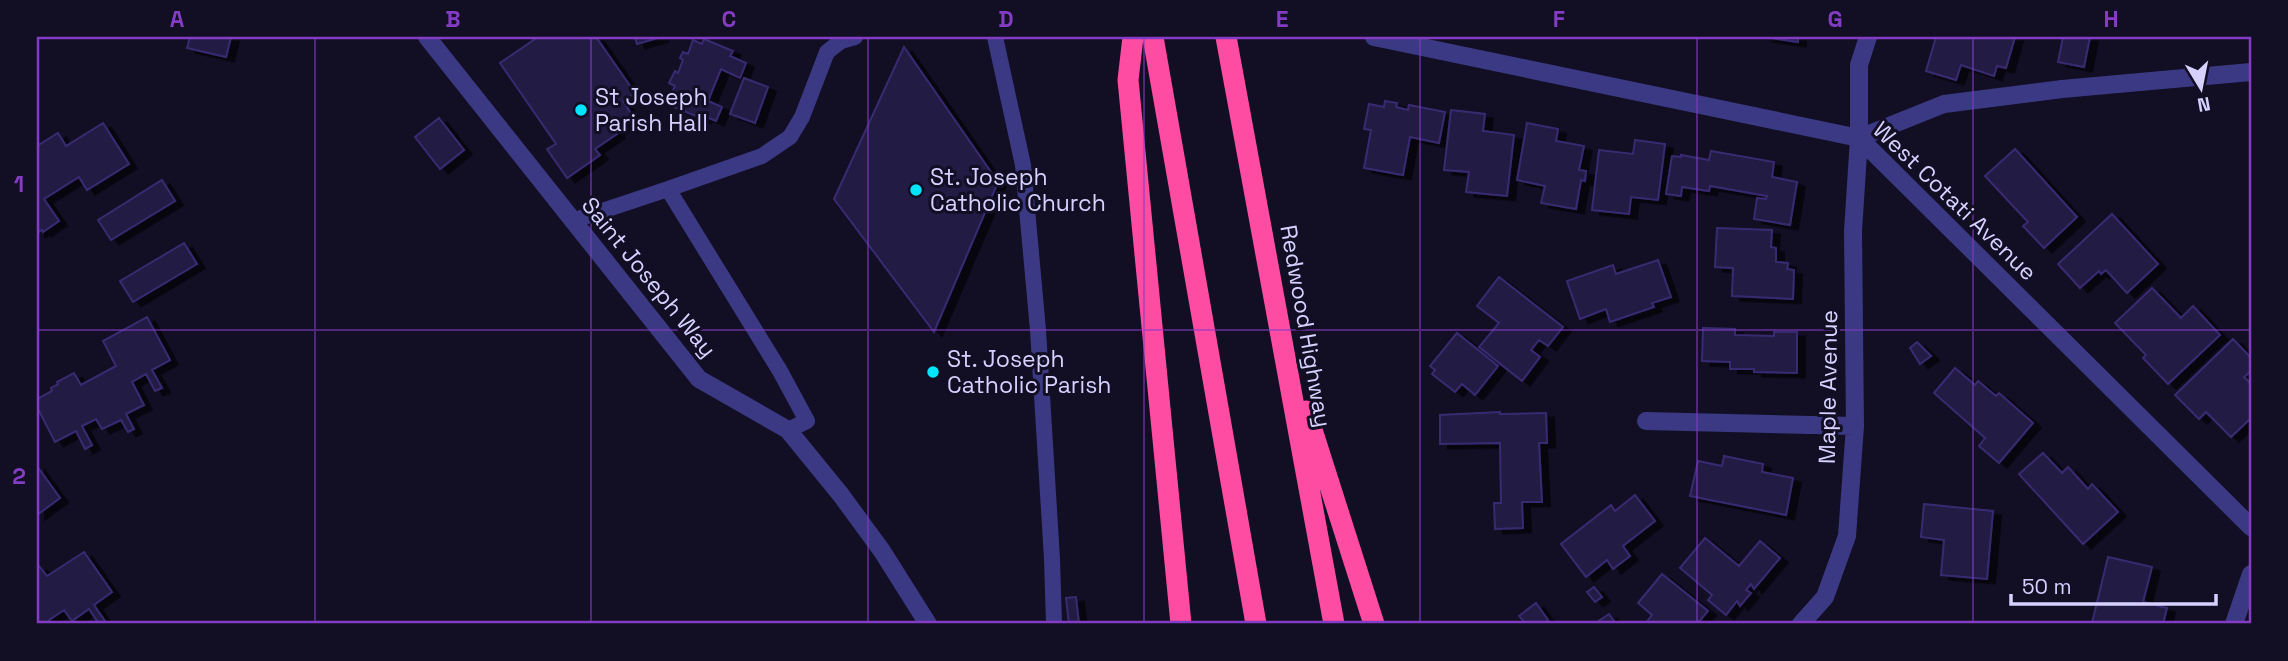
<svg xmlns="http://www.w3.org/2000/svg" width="2288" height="661" font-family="'Space Grotesk',sans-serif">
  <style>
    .building { fill: #231a45; stroke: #392c71; stroke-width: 2; filter: url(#shadow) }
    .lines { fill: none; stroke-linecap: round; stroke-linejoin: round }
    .service { stroke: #3b3983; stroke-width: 16 }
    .minor { stroke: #3b3983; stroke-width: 18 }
    .motorway { stroke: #ff4ca3; stroke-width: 21 }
    .grid { fill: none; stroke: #843cc5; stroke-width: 2; stroke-opacity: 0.55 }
    .poi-dot { fill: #00e4fc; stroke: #120e24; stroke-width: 2.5 }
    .labels { text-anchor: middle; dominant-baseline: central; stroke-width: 6; stroke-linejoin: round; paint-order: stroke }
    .poi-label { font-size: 23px; fill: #d6d1ff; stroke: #120e24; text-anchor: start }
    .street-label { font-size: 23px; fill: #d6d1ff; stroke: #120e24 }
    .neatline { fill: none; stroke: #843cc5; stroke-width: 2.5 }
    .grid-label { font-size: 23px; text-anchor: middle; font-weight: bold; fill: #843cc5 }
  </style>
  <defs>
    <filter id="shadow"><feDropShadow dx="8" dy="4.5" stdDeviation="0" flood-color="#0009"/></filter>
  </defs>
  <rect width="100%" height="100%" fill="#120e24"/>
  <path class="building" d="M190,37h41l-5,20 -39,-9z
    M538,37h58l39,56 -12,8 11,17 -19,13 2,3 -22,15 5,6 -33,23 -20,-29 9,-5 -56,-81z
    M635,37h26l-24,7z
    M1764,37h34v5z
    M1936,37h79l-9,31 -9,-2 -3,10 -33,-11 -5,15 -30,-9z
    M2063,37h27l-6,30 -26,-5z
    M704,39l29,12 -3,5 16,7 -6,15 -19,-9 -13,32 14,6 -6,14 -12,-5 -1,3 -29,-12 2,-4 -8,-2 7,-15 -6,-3 6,-12 3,2 5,-13 -3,-2 3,-6 5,2 5,-14 9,4z
    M904,47l94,135 -64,150 -100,-133z
    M744,78l24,9 -13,36 -25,-9z
    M1385,101l12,2 -1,4 12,3 1,-5 36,7 -6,31 -29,-6 -7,38 -39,-7 7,-38 -7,-1 5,-25 15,3z
    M1451,110l34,4 -2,17 31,4 -7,61 -41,-4 3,-20 -25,-2z
    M439,118l25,32 -24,19 -25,-32z
    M103,123l26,41 -42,26 -8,-13 -35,22 15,22 -16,11 -1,-2 -5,3v-87l21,-13 8,13z
    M1527,123l31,6 -2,12 28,5 -5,24 7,1 -1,10 -4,-1 -5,29 -35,-6 4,-17 -28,-6z
    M1635,140l30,4 -7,56 -27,-3 -2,17 -37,-4 7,-60 34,4z
    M2015,149l62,68 -33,31 -21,-22 5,-4 -43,-46z
    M1711,151l63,11 -2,15 25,5 -7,43 -36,-6 3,-21 9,1 1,-3 -57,-10 -1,5 -27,-4 -1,9 -15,-2 6,-38 9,1v-2l28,5z
    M162,180l13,21 -64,39 -13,-20z
    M2112,214l46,50 -31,29 -21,-23 -5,4 -2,-3 -19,17 -22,-24z
    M1717,228l55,2 -1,17 5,1v14l12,1 -1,6 7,1 -1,29 -61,-3 1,-28 -18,-1z
    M184,243l13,21 -64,38 -13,-21z
    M1658,260l13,37 -19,6 2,4 -44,15 -4,-13 -26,10 -13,-38 46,-16 3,9z
    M1499,277l64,50 -15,19 -9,-6 -8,10 9,7 -18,24 -43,-34 20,-24 -22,-17z
    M2152,288l29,30 12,-12 27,29 -52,49 -25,-26 3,-3 -31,-32z
    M147,317l23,43 -18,10 10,18 -7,3 -9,-17 -14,8 12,23 -18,9 8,15 -6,3 -7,-12 -19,9 -6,-10 -14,7 10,19 -7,4 -9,-18 -21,11 -18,-35v-8l15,-8 -1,-3 7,-4 -1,-2 17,-9 7,12 35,-19 -13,-25z
    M1703,328l32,1v6l39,1v-4h23v41l-43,-1v-3h-24v-7l-28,-1z
    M1457,333l41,33 -23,29 -13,-11 -7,8 -23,-18 3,-4 -5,-4z
    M2233,339l18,19v13l-7,6 7,7v34l-20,19 -25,-25 -7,7 -24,-24z
    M1917,342l14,14 -11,8 -10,-16z
    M1955,368l20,17 3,-4 18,15 3,-3 34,30 -34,40 -20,-17 6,-8 -51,-45z
    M1500,412v2l46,-1 1,30h-8l3,59h-20l1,26 -28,1 -1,-26h7l-1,-60 -60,1v-29z
    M2043,453l19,20 6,-6 20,22 4,-5 26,28 -35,32 -64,-70z
    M1724,456l39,8 -1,8 31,6 -7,37 -96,-19 8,-35 24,5z
    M37,466l23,32 -23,17z
    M1635,495l20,26 -32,25 7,10 -17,13 -6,-9 -21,17 -25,-33 50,-39 4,6z
    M1924,504l69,7 -6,68 -46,-4 3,-35 -23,-3z
    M1705,538l34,28 21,-25 20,17 -26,31 -3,-5 -5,6 5,3 -11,13 -3,-5 -11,14 -18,-15 4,-5 -32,-27z
    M84,552l28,40 -18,13 11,16 -6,3 -10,-15 -17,12 -8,-11 -15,10 3,4h-15v-57l2,-1 8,10z
    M2108,557l44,10 -9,35 24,6 -4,16 -71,-1z
    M1662,574l46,37 -11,13h-52l7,-9 -14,-12z
    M1594,587l8,10 -7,5 -8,-10z
    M1076,597l3,27h-10l-3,-26z
    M1536,603l12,17 -6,4h-16l-7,-8z
    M1609,614l7,10h-18l-1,-2z"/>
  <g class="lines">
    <path class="service" d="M995,37l28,128 15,165 14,229 2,65
      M572,221l96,-32
      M788,430l19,-9 -27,-50 -112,-182 94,-33 28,-19 12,-20 25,-65 14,-11 14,-4"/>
    <path class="minor" d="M427,37l272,342 89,51 53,65 41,56 46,73
      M1374,37l485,101 392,389
      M1859,138l85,-34 118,-15 189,-17
      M1646,421l209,5
      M1801,624l24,-27 22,-61 8,-110 -2,-195 6,-93v-73l9,-28
      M2234,624l17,-50"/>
    <path class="motorway" d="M1133,37l-5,43 53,544
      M1153,37l103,587
      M1226,37l108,587
      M1306,411l68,213"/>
  </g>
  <path class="grid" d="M315,37v587M591,37v587M868,37v587M1144,37v587M1420,37v587M1697,37v587M1973,37v587M37,330h2214"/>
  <g class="poi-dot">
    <circle cx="581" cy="110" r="7"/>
    <circle cx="916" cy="190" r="7"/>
    <circle cx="933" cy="372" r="7"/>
  </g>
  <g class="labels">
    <g class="poi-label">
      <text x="595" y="97">St Joseph<tspan x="595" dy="26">Parish Hall</tspan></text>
      <text x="930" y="177">St. Joseph<tspan x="930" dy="26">Catholic Church</tspan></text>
      <text x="947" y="359">St. Joseph<tspan x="947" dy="26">Catholic Parish</tspan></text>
    </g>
    <g class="street-label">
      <text transform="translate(1955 201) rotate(44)">West Cotati Avenue</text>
      <text transform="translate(649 277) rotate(51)">Saint Joseph Way</text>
      <text transform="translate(1306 326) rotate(80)">Redwood Highway</text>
      <text transform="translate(1828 387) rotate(-89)">Maple Avenue</text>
    </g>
  </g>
  <rect width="2288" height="661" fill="none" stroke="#120e24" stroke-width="77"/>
  <g transform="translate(2201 88) rotate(170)" stroke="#120e24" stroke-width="5" paint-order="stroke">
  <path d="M0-5L12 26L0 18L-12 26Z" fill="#d6d1ff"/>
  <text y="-10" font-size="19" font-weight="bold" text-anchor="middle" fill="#d6d1ff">N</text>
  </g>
  <path d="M2011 594v10h205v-10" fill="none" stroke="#d6d1ff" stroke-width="3.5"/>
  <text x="2022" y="594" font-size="21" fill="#d6d1ff" stroke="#120e24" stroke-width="5" paint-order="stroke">50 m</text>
  <rect x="38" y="38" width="2212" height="584" class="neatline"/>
  <g class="grid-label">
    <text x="177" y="27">A</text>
    <text x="453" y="27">B</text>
    <text x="729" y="27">C</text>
    <text x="1006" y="27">D</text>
    <text x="1282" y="27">E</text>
    <text x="1559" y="27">F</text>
    <text x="1835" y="27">G</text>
    <text x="2111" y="27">H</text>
    <text x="19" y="192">1</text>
    <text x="19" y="484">2</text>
  </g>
</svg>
